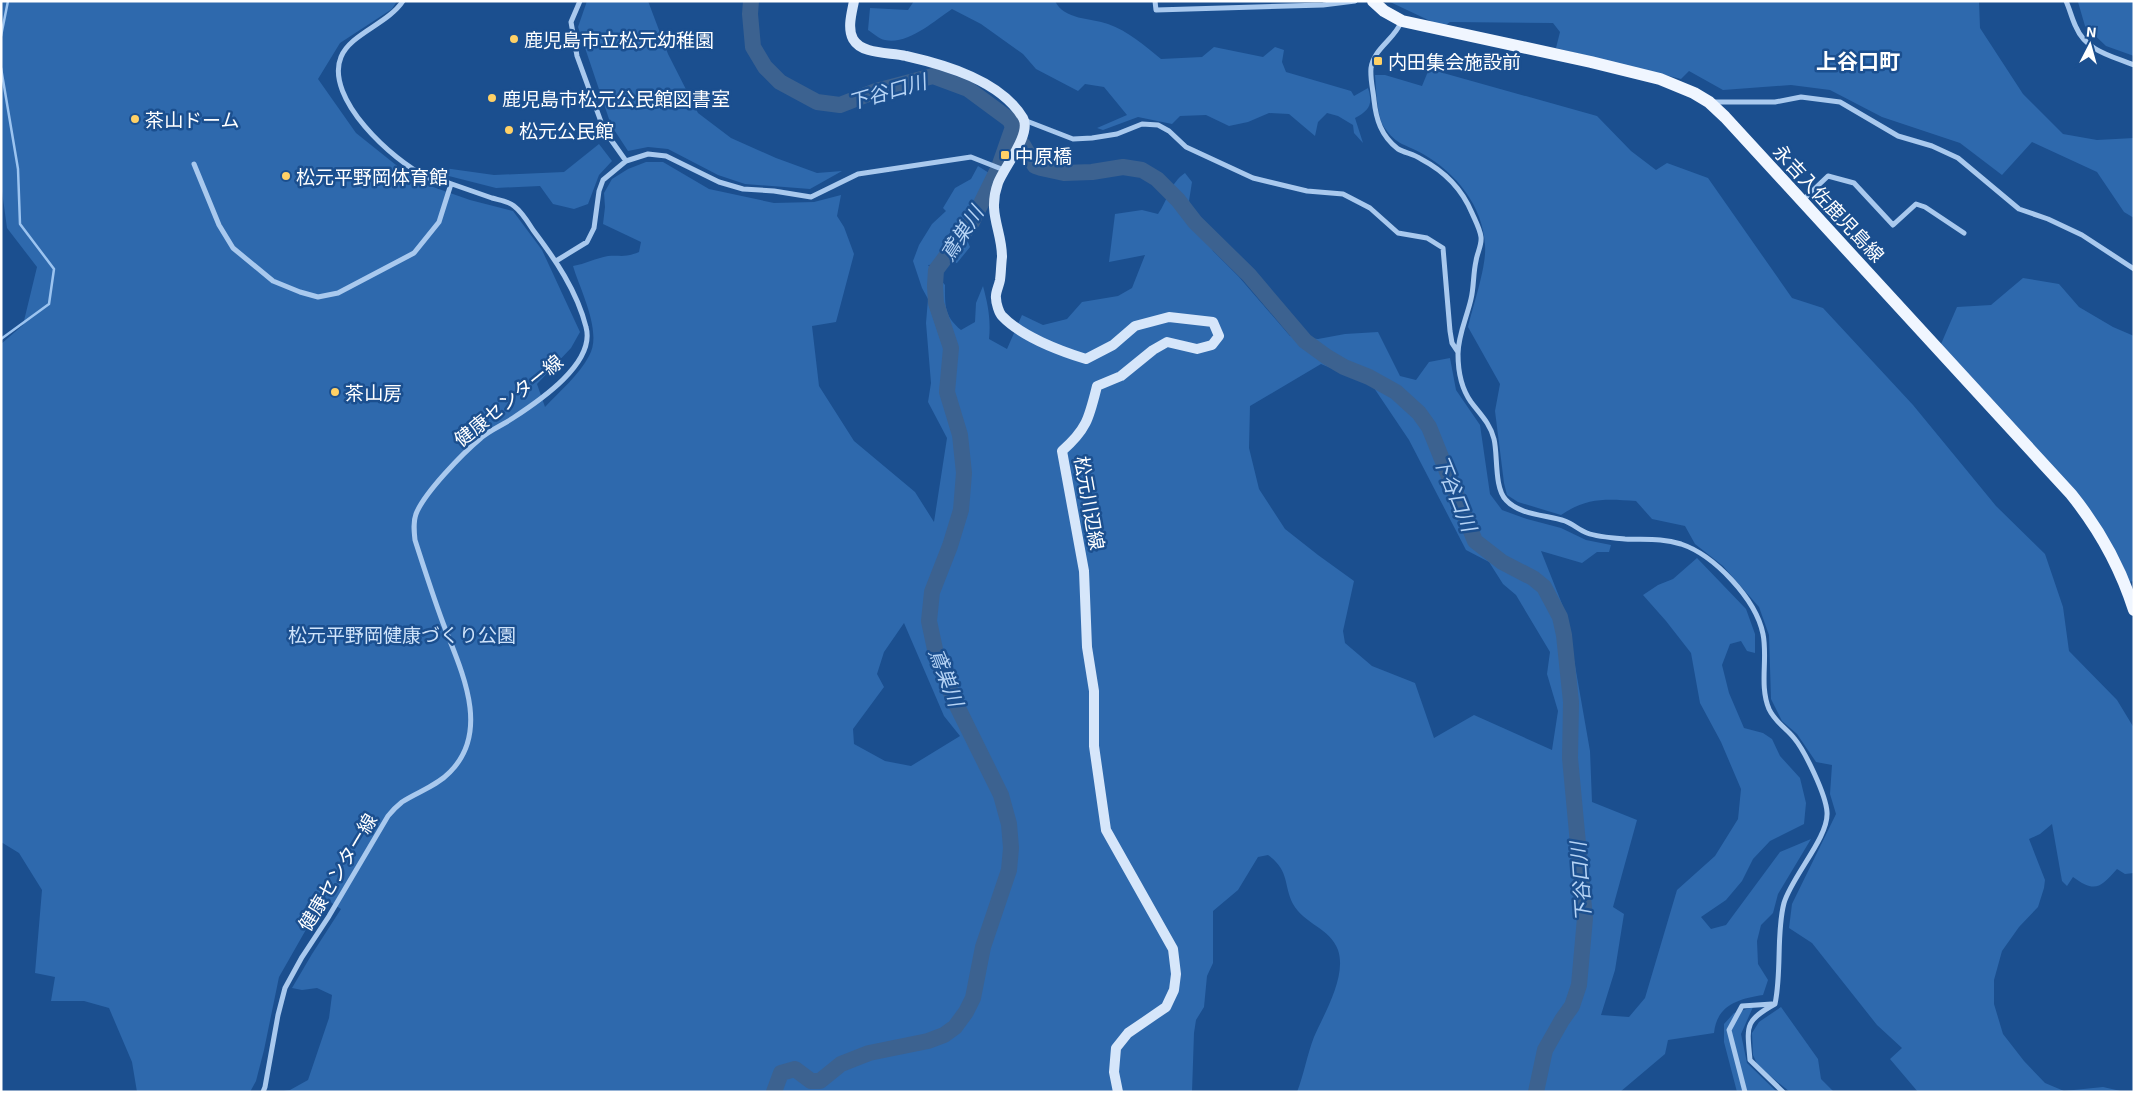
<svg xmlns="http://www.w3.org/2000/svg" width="2135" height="1093" font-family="'Exo 2','Noto Sans JP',sans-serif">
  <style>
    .green { fill: #2e69ad; fill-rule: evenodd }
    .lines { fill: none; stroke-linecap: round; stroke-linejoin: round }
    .stream { stroke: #9cc4f0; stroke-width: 2.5 }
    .river { stroke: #3c6290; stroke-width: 16 }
    .minor { stroke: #a9c9ee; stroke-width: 5 }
    .secondary { stroke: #d6e6fa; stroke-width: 10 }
    .primary { stroke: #f0f6ff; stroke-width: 12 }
    .poi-dot { fill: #ffd166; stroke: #1b4f8f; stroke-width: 2 }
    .labels { text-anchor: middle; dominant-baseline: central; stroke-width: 5; stroke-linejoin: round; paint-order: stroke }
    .poi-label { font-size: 19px; fill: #fff; stroke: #1b4f8f; text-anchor: start }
    .street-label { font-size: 19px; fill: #fff; stroke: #1b4f8f }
    .park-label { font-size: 19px; fill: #cfe3fa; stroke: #1b4f8f }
    .water-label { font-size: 20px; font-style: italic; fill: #b5d3f5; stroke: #1b4f8f }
    .quarter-label { font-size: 21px; font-weight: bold; fill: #fff; stroke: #1b4f8f }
  </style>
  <rect width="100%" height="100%" fill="#1b4f8f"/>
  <path class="green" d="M1,1h396l-5,8 -52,34 -22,36 38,54 60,48 54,19 43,11 29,39 38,82 -9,16 -34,36 8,23c15,-16 34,-32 44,-51 14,-24 -9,-66 -16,-90 12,-2 23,-8 35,-10 14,-1 16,2 31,-4l2,-10 -38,-18 2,-17 -1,-14 8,-14 16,-10 18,-7h17l46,27 65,14 40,-1 27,-7 -4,21 7,11 10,27 -18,68 -24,4 7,60 35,55 61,51 19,30 13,-84 -19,-36 3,-19 -5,-60 2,-24 -6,-11 -9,-27 6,-16 13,-21 14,-13 -3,-3 12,-20 16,-9 7,-13 11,7 -20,40 -9,10 10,24 -13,16 -29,2 17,20c0,20 -1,31 16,45l14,-8 1,-19 7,-17c5,19 8,33 6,53l18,10 15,-34 21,10 24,-6 15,-17 36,-6 14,-8 13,-33 -36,7 6,-48 27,-4 16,4c10,-14 12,-31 27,-41l7,9 -3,19 24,50 26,26 51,59 28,3 27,-5 33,-2 22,44 16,4 13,-18 21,-4 6,32 24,35 10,69 12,16 25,9 34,9 25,12 25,5 -2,7h-12l-15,11 -41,-12 25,63 24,137 2,51 45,18 -24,87 11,7 -9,56 -14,45 28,2 16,-19 32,-108 38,-34 23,-37 3,-30 -20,-47 -21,-39 -9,-50 -25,-32 -23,-26 15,-10 15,-6 24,-21 49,51 9,25v19l-8,-2 -6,-10 -11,3 -8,21 7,28 15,35 19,5 9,6 8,17 20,22 6,25 -2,21 -34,17 -17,18 -11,22 -16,19 -25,17 10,12 15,-4 54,-73 31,-13 -33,55 -5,19 -12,12 -4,16 1,23 10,16 -5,15c-25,4 -46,10 -49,38l-46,7 -3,14 -45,38h-323c7,-18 10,-37 17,-55 10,-23 33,-61 24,-87 -8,-22 -34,-26 -45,-46 -10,-20 -3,-33 -25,-49l-10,2 -20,33 -25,21v52l-6,13 -3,31 -8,13 -2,13 -2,59h-915l13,-2 18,-10 21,-62 3,-23 -15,-7 -15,2 -10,-2 20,-34 29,-45 -17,-11 -45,79 -15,73 -8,31 -6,11h-113l-5,-30 -23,-54 -25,-7h-33l4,-24 -20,-4 7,-83 -23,-37 -18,-11v-498l22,-19 14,-58 -30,-39 -6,-44zM1321,364l51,21 37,55 57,110 23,12 14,22 13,11 34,57 -3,22 11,37 -6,39 -78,-35 -40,23 -19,-55 -43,-17 -27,-23 -2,-12 11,-50 -36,-26 -33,-26 -26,-40 -10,-41 1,-42zM904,623l40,93 16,20 -49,30 -26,-5 -31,-17 -1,-15 31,-42 -7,-13 7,-22z
    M587,1h61l20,53 30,59 33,25 45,20 41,15 25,-2 -32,18 -65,-5 -27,-9 -50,-26 -20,-2 -20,4 -17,-26 -33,-98z
    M914,1h141c9,19 36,17 53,23 20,7 37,22 53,35l41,-2 12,-10 49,10 12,-10 9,3 -2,12 4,10 65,19 3,5 14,-8c5,16 2,22 -13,30l8,25 -9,-10 -1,-8 -15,-9 -11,-3 -9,9 -3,14 -26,-22 -20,-1 -21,9 -19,4 -23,-11 -26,1 -8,8 -34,-7 -35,13 -6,-2 30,-13 -23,-28 -19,-3 -7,7 -42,-22 -13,-15 -42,-30 -29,-15c-18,12 -44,36 -67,31 -6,-1 -12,-7 -17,-10l2,-22 38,2z
    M1388,1h591l1,27 43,66 40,40 34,6 37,-2v80l-10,-6 -27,-40 -65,-30 -30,33 -42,-32 -78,-26 -52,-27 -39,-5 -68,5 -34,-19 -8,8 -125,-31 4,-16 -7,-9 -103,-1 -7,5z
    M2134,1v55l-28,-10 -21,-20 -7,-24z
    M1429,69l168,47 34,35 25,19 11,-7 41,15 84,120 31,10 90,97 83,101 49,48 18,53 6,44 48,49 17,28v145l-9,1 -8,-5c-17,19 -22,24 -44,8l-6,9 -5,-5 -10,-57 -12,10 -11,5 16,41 -1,8 -6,19 -19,20 -17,24 -8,29v24l9,30 21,27 21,22 19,8 39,-4 22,5h-207l-28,-33 12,-11 -25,-23 -65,-82 -23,-15 3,-24 44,-90 -6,-20 2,-29 -16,-3 -19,-28 -15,-13 -11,-22 -2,-64 -10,-28 -36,-41 -28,-22 -10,-18 -33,-7 -16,-18c-29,-2 -49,-4 -75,14l-43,-13 -11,-7 -3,-12 -9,-72 5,-27 -32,-57c5,-21 19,-62 17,-82 -2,-39 -29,-72 -62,-91 -17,-10 -26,-8 -39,-27 -7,-11 -8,-39 -9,-52h10l37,11z
    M599,144l13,17 -13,14 -11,29 -14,5 -21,-5 -13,-18 -44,2 -59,-15 7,-5 50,7 70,-3z
    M2023,278l36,6 20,23 34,20 21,9v245l-5,1 -39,-73 -149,-165 16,-37 34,-2z
    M1753,1007l-12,27 6,29 30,29h-40l-13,-50v-18l10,-11z
    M1781,1007l37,52 3,20 13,13h-44l-32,-26 -5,-11 -1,-22 7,-11z"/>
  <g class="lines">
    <path class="stream" d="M1,36l7,-35
      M1,68l17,101 2,55 34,45 -5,35 -48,35"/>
    <path class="river" d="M751,1l-1,13 3,33 12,20 15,15 37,20 23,3 36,-14 57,-15 35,13 42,31 3,7 -14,40 -27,55 -36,48 -1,16 1,17 15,45 -4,44 13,43 4,38 -3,37 -11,36 -18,46 -3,29 7,33 18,46 47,95 8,29 2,24 -2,22 -26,77 -10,51 -7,14 -11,15 -11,8 -16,6 -59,12 -28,11 -21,17h-9l-16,-12 -14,4 -7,19
      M1023,145l12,21 6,2 23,5 28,-1 31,-5 19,3 15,9 21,21 17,22 54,53 56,66 22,16 17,10 25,10 27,15 23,21 10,14 46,114 27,21 31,16 11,9 16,30 4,18 7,67 -1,56 15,160 -6,67 -7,21 -10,14 -17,30 -9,42"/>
    <path class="minor" d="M580,1l-9,21 6,34 27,74 22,31
      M1155,1l1,9 167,-5 32,-4
      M2066,1c4,9 6,18 10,26 10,24 36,29 58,38
      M1401,22c-6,17 -27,26 -30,46 -1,11 2,21 3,32 2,19 7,36 24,49 7,4 16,5 23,10 23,12 41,30 51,54 3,7 8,16 9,24 1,8 -4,16 -5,24 -3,13 -2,26 -5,38 -4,18 -13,36 -13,55 0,17 3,34 13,48 9,12 19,21 23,37 4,16 0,49 12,61 13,15 41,15 59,21 8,3 14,9 22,12 11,4 26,5 38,6 20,1 36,-1 56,5 33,11 75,55 82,90 5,25 -4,51 6,75 6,13 17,19 25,29 11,13 32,57 33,74 2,25 -35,64 -43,91 -8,30 -2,68 -9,101 -31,17 -28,22 -25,56l33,32
      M1711,102h64l26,-5 39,5 58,34 34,10 26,12 61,51 29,10 34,16 52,34
      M1024,120l49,19 19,-1 25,-4 25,-10 16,1 11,6 17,16 67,31 54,13 36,3 27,14 28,25 29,5 16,10 7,83 2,12 6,9
      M194,164l25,61 14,23 40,33 27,11 18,5 20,-4 76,-40 25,-31 12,-38
      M1803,200l25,-24 26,7 39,42 23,-21 9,3 39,26
      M556,261l31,-19 7,-14 5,-37 4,-11 23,-19 22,-7 18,2 53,26 24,7 31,2 37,6 47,-23 113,-17 33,13
      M263,1092l2,-5 13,-72 7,-27 17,-31 27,-41 59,-100c4,-5 9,-10 14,-14 15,-10 35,-16 48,-30 42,-42 10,-104 -7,-149 -10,-27 -19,-55 -28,-83 -1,-9 -2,-18 1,-26 8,-21 47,-61 65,-76 9,-8 22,-13 32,-20 26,-17 83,-55 73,-91 -9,-36 -31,-68 -53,-97 -5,-8 -11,-18 -19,-24 -6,-5 -15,-6 -22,-8 -14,-5 -29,-10 -43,-15 -8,-2 -16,-3 -22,-6 -34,-16 -103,-79 -86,-120 9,-23 47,-33 62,-56
      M1745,1092l-16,-62 13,-24 30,-2"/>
    <path class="secondary" d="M854,1c-2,11 -7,27 -1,38 9,16 37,13 53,17 40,9 95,25 117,62 9,16 -19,49 -25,65 -11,30 4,47 4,74 -1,8 -1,16 -2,23 -1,6 -5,13 -4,18 0,5 3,15 6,18 19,20 58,35 84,43l27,-14 22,-19 34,-9 44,5 6,14 -7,9 -15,4 -30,-7 -14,8 -32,26 -24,10c-8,32 -10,43 -35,65l22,120 3,76 7,44v55l12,84 67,119 3,25 -2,16 -8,17 -38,26 -12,15 -2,24 4,20"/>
    <path class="primary" d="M1373,1l11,10 18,10 189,41 69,17 34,14 15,9 16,15 346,377c29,36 49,72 63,116"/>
  </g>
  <g class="poi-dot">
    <circle cx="514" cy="39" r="5"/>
    <rect x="1373" y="56" width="10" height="10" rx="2.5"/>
    <circle cx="492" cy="98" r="5"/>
    <circle cx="135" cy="119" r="5"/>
    <circle cx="509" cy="130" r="5"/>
    <rect x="1000" y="150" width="10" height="10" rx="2.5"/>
    <circle cx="286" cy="176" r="5"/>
    <circle cx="335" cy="392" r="5"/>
  </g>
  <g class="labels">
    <g class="poi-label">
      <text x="524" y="39">鹿児島市立松元幼稚園</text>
      <text x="1388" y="61">内田集会施設前</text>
      <text x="502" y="98">鹿児島市松元公民館図書室</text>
      <text x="145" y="119">茶山ドーム</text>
      <text x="519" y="130">松元公民館</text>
      <text x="1015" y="155">中原橋</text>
      <text x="296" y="176">松元平野岡体育館</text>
      <text x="345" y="392">茶山房</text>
    </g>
    <g class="street-label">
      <text transform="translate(1829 203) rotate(47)">永吉入佐鹿児島線</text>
      <text transform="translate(508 400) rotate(-39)">健康センター線</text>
      <text transform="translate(1090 503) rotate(80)">松元川辺線</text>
      <text transform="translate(337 872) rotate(-59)">健康センター線</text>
    </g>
    <g class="park-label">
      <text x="402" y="634">松元平野岡健康づくり公園</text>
    </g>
    <g class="water-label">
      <text transform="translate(887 91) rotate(-16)">下谷口川</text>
      <text transform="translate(961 233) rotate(-57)">鳶巣川</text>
      <text transform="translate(1456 493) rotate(68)">下谷口川</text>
      <text transform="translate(947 677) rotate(69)">鳶巣川</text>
      <text transform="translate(1580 882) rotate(-94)">下谷口川</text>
    </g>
    <g class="quarter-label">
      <text x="1858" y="60">上谷口町</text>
    </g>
  </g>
  <rect width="2135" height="1093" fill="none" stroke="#ffffff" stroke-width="5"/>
  <g transform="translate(2090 45) rotate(6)" stroke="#1b4f8f" stroke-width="4" paint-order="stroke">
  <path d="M0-4L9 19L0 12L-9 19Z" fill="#ffffff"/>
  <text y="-8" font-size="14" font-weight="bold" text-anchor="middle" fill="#ffffff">N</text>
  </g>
</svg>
